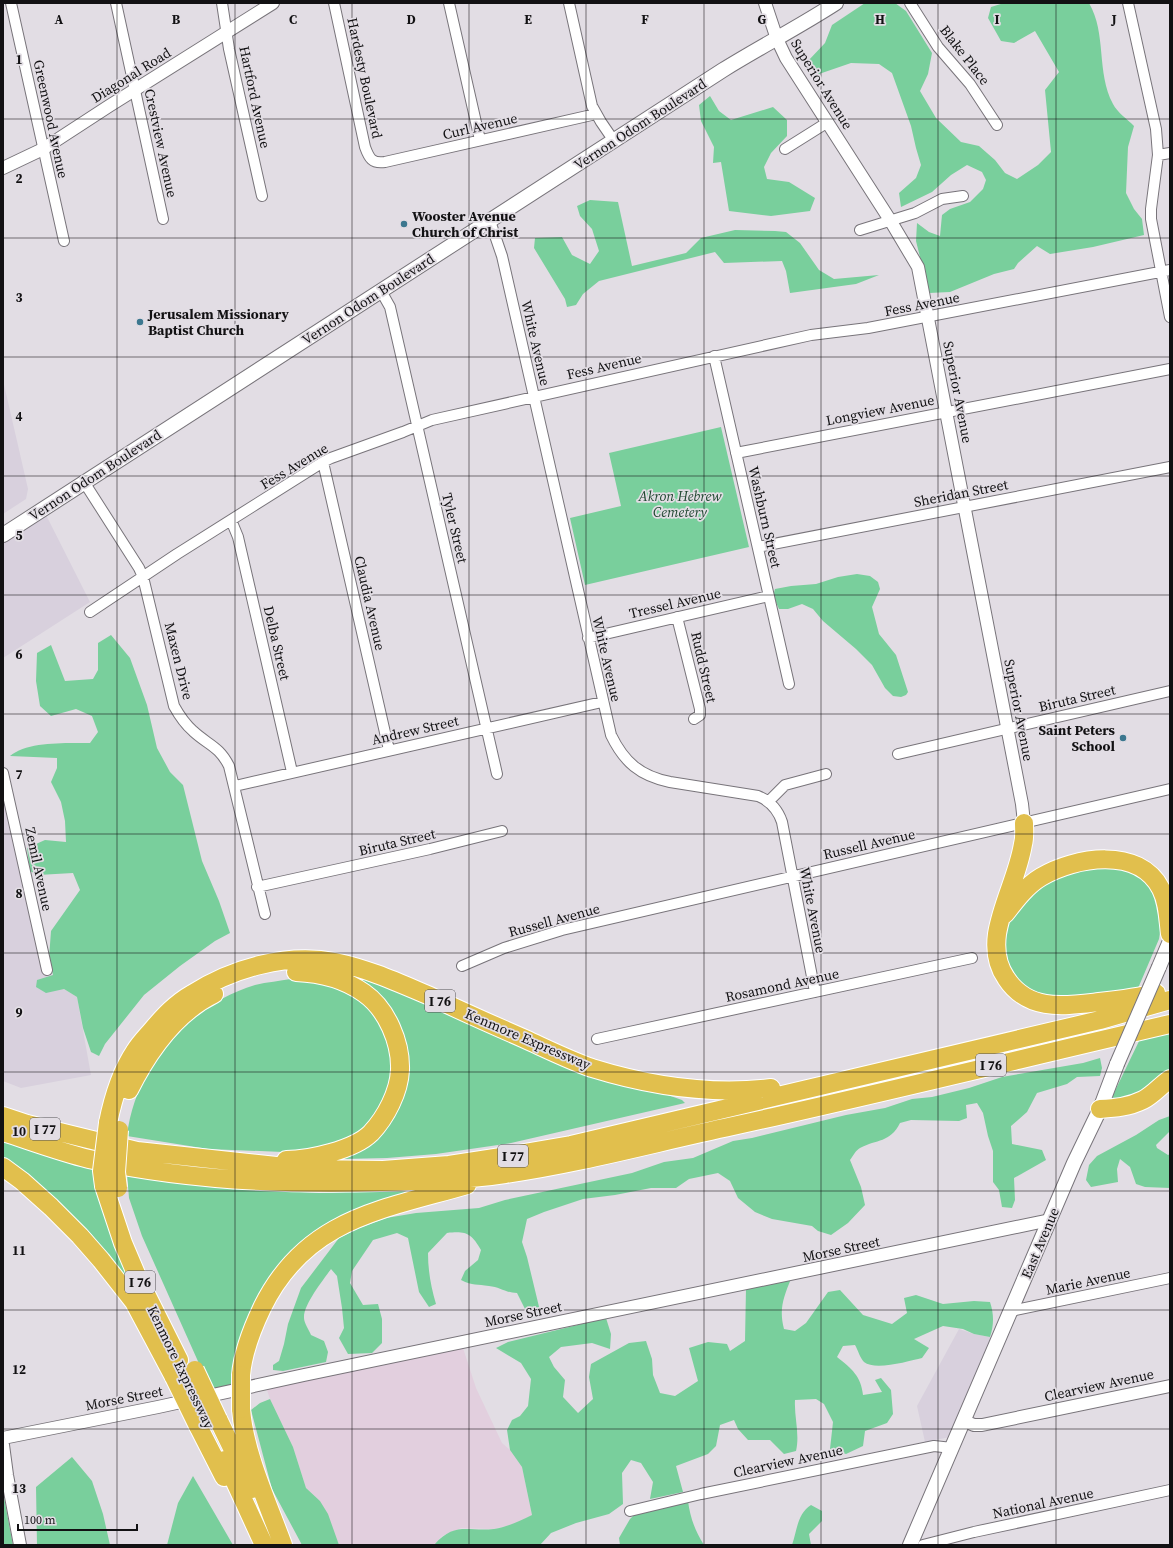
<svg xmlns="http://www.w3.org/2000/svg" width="1173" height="1548" font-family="'Source Serif 4',serif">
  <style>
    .built { fill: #d8d0dd }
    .industrial { fill: #e2cfde }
    .green { fill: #79cf9c }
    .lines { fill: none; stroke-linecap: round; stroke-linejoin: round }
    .minor-casing { stroke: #78747a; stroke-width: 12 }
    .tertiary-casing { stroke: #78747a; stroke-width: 14 }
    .secondary-casing { stroke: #78747a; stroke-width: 16 }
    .motorway-casing { stroke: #fff; stroke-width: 20 }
    .minor { stroke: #fff; stroke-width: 10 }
    .tertiary { stroke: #fff; stroke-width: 12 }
    .secondary { stroke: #fff; stroke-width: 14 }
    .motorway { stroke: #e1bf4d; stroke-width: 18 }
    .secondary-bridge-casing { stroke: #78747a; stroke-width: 16; stroke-linecap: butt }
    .motorway-bridge-casing { stroke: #fff; stroke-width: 20; stroke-linecap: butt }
    .secondary-bridge { stroke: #fff; stroke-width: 14 }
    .motorway-bridge { stroke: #e1bf4d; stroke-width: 18 }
    .grid { fill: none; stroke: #121113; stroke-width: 1; stroke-opacity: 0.55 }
    .poi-dot { fill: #3c778f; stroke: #e2dde4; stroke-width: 1.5 }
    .labels { text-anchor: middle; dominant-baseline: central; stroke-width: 3.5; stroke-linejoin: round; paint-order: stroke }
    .shield { fill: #e2dde4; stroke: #504e52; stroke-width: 1 }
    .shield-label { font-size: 13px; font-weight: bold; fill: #121113 }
    .street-label { font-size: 14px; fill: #121113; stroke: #e2dde4 }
    .poi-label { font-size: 14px; font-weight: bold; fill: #121113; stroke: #e2dde4; text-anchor: start }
    .park-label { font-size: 14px; font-style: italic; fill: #1e462f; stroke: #e2dde4 }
    .grid-label { font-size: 13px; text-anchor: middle; font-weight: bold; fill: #121113; stroke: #e2dde4; stroke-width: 3.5; stroke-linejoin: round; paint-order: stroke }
  </style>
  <rect width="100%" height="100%" fill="#e2dde4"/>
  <path class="built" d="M3,380l25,109 -2,10 -23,15z
    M43,509l47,93 -87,56v-123z
    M3,794l41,174 9,7 11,14 13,8 14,78 -70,13 -18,-7z
    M959,1329l15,5 16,3 4,3 -44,97 -25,5 -8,-36z"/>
  <path class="industrial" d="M463,1348l13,40 26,55 8,7 12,17 10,48 -17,9 -22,5 -32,-1 -19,8 -8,9h-95l-19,-44 -14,-13 -13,-41 -23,-48 -4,-12z"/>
  <path class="green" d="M865,3h30l11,8 26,42 -4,21 -8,17 16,27 25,24 18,4 16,14 10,13 12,6 21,-14 13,-13 -6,-62 14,-18 -24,-41 -21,12 -13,-2 -13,-23 3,-11 13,-4h85c18,31 7,69 24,101 4,8 14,15 21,22l-6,21 -2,46 8,16 8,10 2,16 -51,12 -43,7 -13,-8 -19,17 -4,6 -20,5 -44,18 -21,1 -13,-52 1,-18 12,9 11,4 2,-21 8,-6 20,-7 13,-13 3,-9 -4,-8 -15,-7 -16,10 -19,17 -31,15 -2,-14 17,-15 5,-13 -5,-17 -5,-22 -19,-53 -13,-9 -28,-1 -32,11 -11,-13 17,-18 7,-18z
    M710,96l9,15 12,9 42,-13 14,13v16l-16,17 -7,14 3,12 22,3 26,16 -5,13 -39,5 -42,-5 -8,-49 -8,1 1,-16 -13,-26 -2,-16z
    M590,200l28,2 14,64 54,-13 15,-15 34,-8 40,1 11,1 14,11 19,27 15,9 45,-4 -23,9 -66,9 -4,-22 -4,-10 -58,2 -9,-11 -116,29 -16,13 -7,11 -9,2 -2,-8 -31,-51 1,-10 27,-1 10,18 18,9 9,-13 -7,-22 -12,-13 -3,-10z
    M721,427l28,120 -164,38 -15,-67 51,-12 -12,-53z
    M857,574l13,2 8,6 2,7 -8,18 7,27 17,21 12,37 -2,3 -5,2 -8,-1 -8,-8 -13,-23 -16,-16 -33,-28 -10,-12 -11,-5 -14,5h-9l-6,-13 2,-7 16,-3 25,-2 22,-7z
    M111,635l19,23 17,47 10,43 13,24 13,13 19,76 17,40 11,32 -15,8 -35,25 -36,29 -39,49 -6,12 -8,-4 -8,-24 -6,-31 -13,-8 -18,4 -10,-6 1,-7 16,-5 -4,-17 2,-27 29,-41 -7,-17 -35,2 -8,-4 -3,-23 18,-8 21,2 -1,-21 -4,-19 -10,-20 6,-14v-10l-47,-2c17,-15 58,-13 80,-13l8,-11 -6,-16 -16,-7 -25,7 -11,-10 -4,-25 1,-28 14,-8 14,36 28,-2 5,-9v-27z
    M1107,862l42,18 14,33 -4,26 -23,54 -91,6 -31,-17 -14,-34 2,-16 16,-29 39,-30z
    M330,968l24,4 308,121 20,7 3,3 -174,40 -75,11 -49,4 -46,1 31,-18 34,-96z
    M291,979l32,1 39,20 14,15 9,16 6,20 2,26 -8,21 -20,32 -15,10 -36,8 -31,4 -75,-3 -81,-13c8,-69 61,-131 128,-151 12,-3 25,-4 36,-6z
    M1170,1029v42l-16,14 -37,17 -5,-5 29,-60z
    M1100,1058l2,10 -2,8 -23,1 -10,7 -30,9 -10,19 -16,14 1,18 30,6 4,10 -32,18 1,22 -3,8 -10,-1 -3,-17 -6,-8v-31l-5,-15 -5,-23 -6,-10 -11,2 1,13 -8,3 -48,-1 -11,3c-10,20 -23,16 -40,25 -4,2 -7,8 -10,12l11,27 4,18 -17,18 -17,12 -13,-4 -6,-5 -40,-7 -17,-7 -17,-14 -8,-17 -12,-8 -29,6 -13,9h-25l-36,7 -32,4 -39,13 -17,7 -5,23 5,15 14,58 -11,4 -13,-26c-11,0 -17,-6 -28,-7 -12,-2 -16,0 -28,-6l4,-9 13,-11 3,-10c-10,-17 -15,-19 -34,-17l-19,20c0,18 3,34 8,51l-7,3 -10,-15 -11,-54 -11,-5 -24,7 -21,31 -2,12 13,22 15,-1 4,15v24l-10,10 -24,1 -9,-16 5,-10 -2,-20 -5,-32 -6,-7c-7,10 -28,36 -27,49 0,5 5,12 7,17l13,6 4,11 -2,10 -43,9 -10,-1v-5l6,-4 5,-17 4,-20 13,-36 38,-50 18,-9 29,-11 30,-5 63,-5 26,-8 127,-27 32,-11 29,-4 40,-17 19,-3 94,-23 39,-7 27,-9 20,-2 37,-9 33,-11 81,-14z
    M1170,1116v15l-14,14 1,3 11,7 2,-1v34l-25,-1 -9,-3 -6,-17 -10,-8 -3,10 1,13 -27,5 -5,-7 3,-15 8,-9 39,-21 23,-15z
    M3,1142l38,12 55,13 38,121 -43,-54 -36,-36 -52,-42z
    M127,1174l115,15 77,4 107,-4 -52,14 -107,80c-20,30 -32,66 -36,102l-18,5 -12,-22 -59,-132 -13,-38z
    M791,1279c-8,19 -12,31 -7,50l11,2 11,-8 22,-31 12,-2 23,25 29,9 15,-11 -3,-15 12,-3 27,9 31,-3 16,1c4,12 4,23 0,35l-16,-3 -11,-5 -20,-3 -29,13 15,9 -7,10c-13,3 -47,13 -58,4 -4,-4 -6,-12 -9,-17l-12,1 -6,11c15,12 24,19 26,38l19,-3 -7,-12 6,-2 10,12 2,24 -6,9 -22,8 -2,15 -17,8 -16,-5 3,-27 -9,-18 -8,-5 -21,1c-1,17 5,34 1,51l-12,3 -14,-14h-22l-10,-11 -4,-9 -14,5 -4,21 -8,8 -32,12 7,26 -33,7 3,-17 -12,-19 -10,-3 -9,13 1,31 -14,10 -33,9 -25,10 -11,12h-106c21,-24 34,-13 60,-16 14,-2 25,-8 38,-14l-10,-48 -12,-17 -3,-20 5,-10 8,-4 8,-10 3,-27 -10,-16 -25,-15 12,-6 98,-24 5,16 -1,15 -18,-6 -31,4 -12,10 5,10 11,13 -2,17 15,16 15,-14 -4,-22 2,-13 38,-21 17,-2 6,18 1,16 7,18 15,3 23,-15 -9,-33 19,-6 19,2 3,7 15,-10 1,-53z
    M270,1399l23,48 13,41 14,13 8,13 11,31h-37l-30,-56 -21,-79 9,-7z
    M72,1457l20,24 11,33 7,31h-73l-1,-58z
    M193,1476l40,69h-66l11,-42z
    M3,1492l10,53h-10z
    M688,1501c2,16 7,30 16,44h-84l-1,-7 11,-19 6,-6z
    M811,1505l11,6v10l-13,13 2,11h-19c5,-14 5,-31 19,-40z"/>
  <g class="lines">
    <defs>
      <path id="minor" d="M11,3l53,238
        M116,3l47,216
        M222,3l7,46 33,147
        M334,3l31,144c4,11 7,17 20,15l211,-48
        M449,3l31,137
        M569,3l23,103 9,16 13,19
        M910,3l28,44 32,37 27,41
        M1128,3l28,126 2,26 -7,54v10l19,98
        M785,149l43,-27
        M1158,155l12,-2
        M490,221l12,35 109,479c13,27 29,41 59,47l88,14c12,5 20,14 24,26l33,170
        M860,230l55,-17 27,-14 21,-3
        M381,291l9,16 107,467
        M714,356l75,328
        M736,453l434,-84
        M323,462l66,288
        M84,482l55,86 4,9 31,129c5,9 11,18 19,25 15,14 26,15 36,35l36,148
        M231,520l7,17 54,235
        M758,547l412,-80
        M90,612l87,-58 146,-92 8,-4 72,-26 29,-12 379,-85 57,-7 302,-58
        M677,617l23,92v6l-6,4
        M588,638l181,-42
        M898,754l272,-63
        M3,773l44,197
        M235,786l367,-84
        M768,802l17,-17 41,-11
        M257,887l173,-38 72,-18
        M462,966l42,-18 58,-18 608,-141
        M597,1039l375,-81
        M1011,1311l159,-33
        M630,1511l71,-17 233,-48 18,2
        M923,1545l51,-13 196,-42"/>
      <path id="tertiary" d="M765,3l12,36 9,19 104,162 28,47 104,537 2,19
        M3,168l40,-19 66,-43 164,-103
        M964,1421l10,4h8l188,-39
        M3,1438l155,-31 146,-32 746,-155
        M3,1445l4,30 13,70"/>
      <path id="secondary" d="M3,535l720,-465c37,-23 76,-43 113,-67
        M1159,967l11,-26
        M910,1545l164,-382 26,-54 17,-45"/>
      <path id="motorway" d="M1024,823c0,7 1,14 -1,21 -5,31 -21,59 -26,90 -2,15 0,31 9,44 22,34 58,28 93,24 19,-2 38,-4 57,-9
        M1005,914c10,-13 21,-28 36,-37 34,-20 98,-31 120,12 7,14 7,29 9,45
        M129,1090c19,-38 46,-77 85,-96
        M1100,1109c15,-1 29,-2 43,-9 10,-5 18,-15 27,-21
        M3,1116l24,8 110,27 167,18 79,1 66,-5 59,-9 63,-11 529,-125 70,-20
        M108,1123c5,-25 13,-51 27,-72 5,-8 11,-14 17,-21 12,-14 24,-27 40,-36 41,-26 94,-41 143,-32 34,7 64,21 95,34 31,15 63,29 95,43 22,10 44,21 67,29 58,18 119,27 179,20
        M3,1132c28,9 57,20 86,27 95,21 193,26 291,23 41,-1 84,-2 125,-8 77,-11 152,-32 228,-48 146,-32 291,-68 437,-102
        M286,1160c23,0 68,-10 85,-27 15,-16 28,-41 29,-63 1,-27 -13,-61 -36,-77 -21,-15 -43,-20 -68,-21
        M3,1167l19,14 29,26 29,29 21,24 33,42 40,75
        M104,1186l19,57 14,33 42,84
        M241,1375c2,-24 11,-46 21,-67 43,-89 119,-98 205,-123
        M241,1409c3,43 27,95 42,136
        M218,1419l34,70
        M198,1426l26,51
        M225,1460l39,85"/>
    </defs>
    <use href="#minor" class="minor-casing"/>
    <use href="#tertiary" class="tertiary-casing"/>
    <use href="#secondary" class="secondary-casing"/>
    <use href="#motorway" class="motorway-casing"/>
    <use href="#minor" class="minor"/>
    <use href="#tertiary" class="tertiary"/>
    <use href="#secondary" class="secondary"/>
    <use href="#motorway" class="motorway"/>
    <defs>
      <path id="secondary-bridge" d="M1117,1064l42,-97"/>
      <path id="motorway-bridge" d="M104,1186l-2,-15 6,-48
        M118,1188l-2,-16 3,-42
        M195,1370l23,49
        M241,1375v34
        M174,1377l24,49"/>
    </defs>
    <use href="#secondary-bridge" class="secondary-bridge-casing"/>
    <use href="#motorway-bridge" class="motorway-bridge-casing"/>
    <use href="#secondary-bridge" class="secondary-bridge"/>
    <use href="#motorway-bridge" class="motorway-bridge"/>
  </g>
  <path class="grid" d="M117,3v1542M235,3v1542M352,3v1542M469,3v1542M586,3v1542M704,3v1542M821,3v1542M938,3v1542M1056,3v1542M3,119h1167M3,238h1167M3,357h1167M3,476h1167M3,595h1167M3,714h1167M3,834h1167M3,953h1167M3,1072h1167M3,1191h1167M3,1310h1167M3,1429h1167"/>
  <g class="poi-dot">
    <circle cx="404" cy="224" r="4"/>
    <circle cx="140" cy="322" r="4"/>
    <circle cx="1123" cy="738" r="4"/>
  </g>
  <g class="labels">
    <g class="shield">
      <rect x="425" y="990" width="30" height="22" rx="3"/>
      <rect x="976" y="1054" width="30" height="22" rx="3"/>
      <rect x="30" y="1118" width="30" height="22" rx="3"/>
      <rect x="498" y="1145" width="30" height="22" rx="3"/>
      <rect x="125" y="1271" width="30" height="22" rx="3"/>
    </g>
    <g class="shield-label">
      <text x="440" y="1001">I 76</text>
      <text x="991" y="1065">I 76</text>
      <text x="45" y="1129">I 77</text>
      <text x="513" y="1156">I 77</text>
      <text x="140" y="1282">I 76</text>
    </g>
    <g class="street-label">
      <text transform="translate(965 55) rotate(52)">Blake Place</text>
      <text transform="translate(131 75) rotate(-32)">Diagonal Road</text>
      <text transform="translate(365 78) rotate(78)">Hardesty Boulevard</text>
      <text transform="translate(822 84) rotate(58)">Superior Avenue</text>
      <text transform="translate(255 97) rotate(78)">Hartford Avenue</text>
      <text transform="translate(51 119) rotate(78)">Greenwood Avenue</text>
      <text transform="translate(640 124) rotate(-33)">Vernon Odom Boulevard</text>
      <text transform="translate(480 126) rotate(-13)">Curl Avenue</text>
      <text transform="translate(161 143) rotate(78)">Crestview Avenue</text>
      <text transform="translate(368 299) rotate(-33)">Vernon Odom Boulevard</text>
      <text transform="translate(922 304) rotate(-11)">Fess Avenue</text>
      <text transform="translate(536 343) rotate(77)">White Avenue</text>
      <text transform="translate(604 366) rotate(-13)">Fess Avenue</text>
      <text transform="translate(958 392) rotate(79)">Superior Avenue</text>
      <text transform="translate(880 410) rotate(-11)">Longview Avenue</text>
      <text transform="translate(294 466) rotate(-31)">Fess Avenue</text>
      <text transform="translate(95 475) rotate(-33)">Vernon Odom Boulevard</text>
      <text transform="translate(961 493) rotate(-11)">Sheridan Street</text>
      <text transform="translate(765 517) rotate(77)">Washburn Street</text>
      <text transform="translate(455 528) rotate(77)">Tyler Street</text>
      <text transform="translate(370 603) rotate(77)">Claudia Avenue</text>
      <text transform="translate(675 603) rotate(-13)">Tressel Avenue</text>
      <text transform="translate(277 643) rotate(77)">Delba Street</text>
      <text transform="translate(607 659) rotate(77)">White Avenue</text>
      <text transform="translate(179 661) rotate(76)">Maxen Drive</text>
      <text transform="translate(704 667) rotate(77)">Rudd Street</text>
      <text transform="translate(1077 698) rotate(-13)">Biruta Street</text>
      <text transform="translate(1019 710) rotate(79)">Superior Avenue</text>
      <text transform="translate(415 730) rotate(-13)">Andrew Street</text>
      <text transform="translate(397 842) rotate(-13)">Biruta Street</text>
      <text transform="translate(869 844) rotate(-13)">Russell Avenue</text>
      <text transform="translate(39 869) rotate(78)">Zemil Avenue</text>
      <text transform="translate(813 910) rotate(79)">White Avenue</text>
      <text transform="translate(554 920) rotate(-15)">Russell Avenue</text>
      <text transform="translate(782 985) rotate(-12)">Rosamond Avenue</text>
      <text transform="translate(528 1039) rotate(23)">Kenmore Expressway</text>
      <text transform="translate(1040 1243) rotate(-67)">East Avenue</text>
      <text transform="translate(841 1249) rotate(-12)">Morse Street</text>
      <text transform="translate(1088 1281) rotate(-12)">Marie Avenue</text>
      <text transform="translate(523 1314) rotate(-12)">Morse Street</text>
      <text transform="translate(181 1367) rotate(64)">Kenmore Expressway</text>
      <text transform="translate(1099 1385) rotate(-12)">Clearview Avenue</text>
      <text transform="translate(124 1398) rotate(-11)">Morse Street</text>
      <text transform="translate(788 1461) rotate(-12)">Clearview Avenue</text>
      <text transform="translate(1043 1503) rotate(-12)">National Avenue</text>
    </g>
    <g class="poi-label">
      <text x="412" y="216">Wooster Avenue<tspan x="412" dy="16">Church of Christ</tspan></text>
      <text x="148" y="314">Jerusalem Missionary<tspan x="148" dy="16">Baptist Church</tspan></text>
      <text x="1115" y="730" text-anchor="end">Saint Peters<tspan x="1115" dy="16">School</tspan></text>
    </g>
    <g class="park-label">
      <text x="680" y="496">Akron Hebrew<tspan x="680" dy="16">Cemetery</tspan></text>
    </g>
  </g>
  <g class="grid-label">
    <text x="59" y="24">A</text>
    <text x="176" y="24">B</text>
    <text x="293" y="24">C</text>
    <text x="411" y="24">D</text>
    <text x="528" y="24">E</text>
    <text x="645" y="24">F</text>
    <text x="762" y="24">G</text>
    <text x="880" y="24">H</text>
    <text x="997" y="24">I</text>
    <text x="1114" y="24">J</text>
    <text x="19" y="64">1</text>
    <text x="19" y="183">2</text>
    <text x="19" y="302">3</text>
    <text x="19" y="421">4</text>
    <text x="19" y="540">5</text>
    <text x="19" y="659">6</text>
    <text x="19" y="779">7</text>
    <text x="19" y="898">8</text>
    <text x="19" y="1017">9</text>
    <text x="19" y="1136">10</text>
    <text x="19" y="1255">11</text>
    <text x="19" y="1374">12</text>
    <text x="19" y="1493">13</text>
  </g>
  <rect width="1173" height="1548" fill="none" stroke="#121113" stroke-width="8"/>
  <path d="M18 1524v6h119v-6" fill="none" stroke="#121113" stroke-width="2"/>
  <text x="24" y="1524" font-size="12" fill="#121113" stroke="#e2dde4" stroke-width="3" paint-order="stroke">100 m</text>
</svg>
